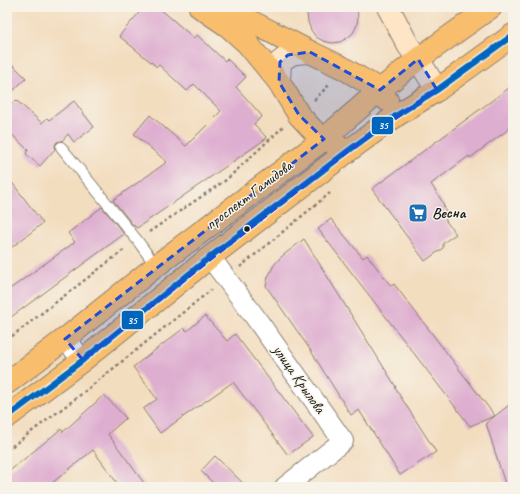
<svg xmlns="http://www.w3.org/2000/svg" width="520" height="494" font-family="Caveat,sans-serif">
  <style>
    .building { fill: #deaed0 }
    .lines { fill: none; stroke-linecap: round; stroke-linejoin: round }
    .lane-casing { stroke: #887c6e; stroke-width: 12 }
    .street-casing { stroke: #887c6e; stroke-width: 22 }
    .secondary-casing { stroke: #887c6e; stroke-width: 24 }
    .primary-casing { stroke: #887c6e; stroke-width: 24 }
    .path { stroke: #887c6e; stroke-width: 2.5; stroke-dasharray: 3 3; stroke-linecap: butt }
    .lane { stroke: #fff; stroke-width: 10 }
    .street { stroke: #fff; stroke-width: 20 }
    .secondary { stroke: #fde5c5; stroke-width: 22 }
    .primary { stroke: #f9be6d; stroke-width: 22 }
    .bus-1-casing { stroke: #f7f3e8; stroke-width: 9 }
    .bus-1 { stroke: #0065bd; stroke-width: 6 }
    .marked { fill: #1d4ed8; fill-opacity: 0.2; stroke: #1d4ed8; stroke-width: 3; stroke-dasharray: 8 5; stroke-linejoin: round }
    .bus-dot { fill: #1c1c1c; stroke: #f7f3e8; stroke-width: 1.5 }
    .labels { text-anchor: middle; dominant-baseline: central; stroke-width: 3; stroke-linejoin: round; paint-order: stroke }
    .street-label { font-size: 16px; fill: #1c1c1c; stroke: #f7f3e8 }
    .poi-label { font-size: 16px; font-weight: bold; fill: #1c1c1c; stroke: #f7f3e8; text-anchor: start }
    .line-badge { stroke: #f7f3e8; stroke-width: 1.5 }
    .badge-label { font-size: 11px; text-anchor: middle; font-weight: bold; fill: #fff }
  </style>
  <rect width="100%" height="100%" fill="#f7f3e8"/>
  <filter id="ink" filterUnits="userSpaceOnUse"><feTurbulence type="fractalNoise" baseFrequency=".025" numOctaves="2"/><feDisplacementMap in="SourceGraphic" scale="8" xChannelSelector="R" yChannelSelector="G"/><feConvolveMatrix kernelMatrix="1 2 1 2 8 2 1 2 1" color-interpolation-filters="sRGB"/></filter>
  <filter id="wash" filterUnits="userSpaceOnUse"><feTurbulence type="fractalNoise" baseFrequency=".012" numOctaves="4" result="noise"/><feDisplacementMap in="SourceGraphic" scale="16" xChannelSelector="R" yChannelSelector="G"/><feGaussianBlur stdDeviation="0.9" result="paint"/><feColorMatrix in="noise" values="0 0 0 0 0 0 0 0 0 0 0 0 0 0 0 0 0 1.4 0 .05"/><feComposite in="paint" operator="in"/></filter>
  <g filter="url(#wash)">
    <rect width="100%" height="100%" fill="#f3ddbf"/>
    <g id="blocks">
      <path class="building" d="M144,7h14l36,31 3,-3 28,26 2,-2 19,18 -10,10 26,29 -8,8 13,14 -130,90 -3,-3v1l-21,-26 54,-38 -33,-28 16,-19 36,31 35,-35 -27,-27 -7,7 -28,-26 -2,2 -38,-31z
        M310,7h47l1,10 -1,8 -4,8 -6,5 -7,4 -8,1 -9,-2 -7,-4 -5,-7 -3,-8 -1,-8z
        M7,59l19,19 -19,19z
        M513,85v41l-43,32 -1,-2 -38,28 11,17 3,8 1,12 10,13 -13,9v5l-18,13 -53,-72z
        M16,100l26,23 5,-5 2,2 25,-19 20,26 -20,15 -6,-8 -6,7 -5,1 -2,3v4l-15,17 -14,-12 2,-4 -21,-20v-21z
        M7,176l36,47 -36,28z
        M102,207l22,27 -117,86v-29l68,-49 -7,-9z
        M331,219l32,39 4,-3 24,31 3,-2 101,132 -25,10 -152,-197z
        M304,239l92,148 -1,1 41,64 -36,23 -41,-65 -8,5 -42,-67 -43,-62 2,-9 6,-12 7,-8z
        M205,316l22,25 8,-7 78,103 -25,18 -55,-73 -73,51 -17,-24 14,-10 -24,-32 51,-39 3,3z
        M104,395l22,23 -18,16 39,53h-27l-27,-37 -46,37h-40v-14l54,-44 2,3z
        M513,402v85h-7l-20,-64z
        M215,456l32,31h-30l-16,-16z"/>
    </g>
  </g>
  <g filter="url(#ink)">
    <use href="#blocks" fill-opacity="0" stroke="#887c6e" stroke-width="1"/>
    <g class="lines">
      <defs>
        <path id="lane" d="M61,147l76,93 19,26"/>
        <path id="street" d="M210,257l45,60 88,124 -58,46
          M65,339l18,21"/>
        <path id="secondary" d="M388,7l20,38 10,14 19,31
          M279,82l1,-20c12,-10 15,-9 30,-10"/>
        <path id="primary" d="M200,7l28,19 19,17 32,39 20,33 13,14 12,10 13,6
          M223,7l87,45 33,16 37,22 7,10
          M7,383l58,-44 91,-73 168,-127 56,-49 38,-31 73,-52
          M7,417l76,-57 127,-103 138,-106 49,-36 40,-25 76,-55"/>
      </defs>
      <use href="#lane" class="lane-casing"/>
      <use href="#street" class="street-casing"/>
      <use href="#secondary" class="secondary-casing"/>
      <use href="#primary" class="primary-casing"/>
      <path class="path" d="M314,100l16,-16
        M149,232l77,-52 57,-53
        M240,267l90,-74
        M7,340l118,-91
        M7,450l72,-54 132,-106"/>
      <use href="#lane" class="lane"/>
      <use href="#street" class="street"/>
      <use href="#secondary" class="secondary"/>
      <use href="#primary" class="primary"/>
      <defs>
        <path id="bus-1" d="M7,417l76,-57 127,-103 138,-106 49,-36 40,-25 76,-55"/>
      </defs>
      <use href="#bus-1" class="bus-1-casing"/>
      <use href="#bus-1" class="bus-1"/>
    </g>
  </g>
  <path class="marked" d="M310,52l70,38 38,-31 19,31 -89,61 -265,209 -18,-21 259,-200 -25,-24 -20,-33 1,-20 8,-7z"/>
  <defs>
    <symbol id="supermarket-square" viewBox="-11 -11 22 22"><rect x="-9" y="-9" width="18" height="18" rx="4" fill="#1f6fb2" stroke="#f7f3e8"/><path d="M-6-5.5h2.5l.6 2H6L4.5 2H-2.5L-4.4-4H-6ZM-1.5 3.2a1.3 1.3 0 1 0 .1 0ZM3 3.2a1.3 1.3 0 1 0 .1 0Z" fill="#fff"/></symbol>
  </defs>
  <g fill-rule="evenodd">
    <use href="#supermarket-square" x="407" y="202" width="22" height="22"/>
  </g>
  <circle class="bus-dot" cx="247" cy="229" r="3.5"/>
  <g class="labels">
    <g class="street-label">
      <text transform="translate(249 195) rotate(-37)">проспект Гамидова</text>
      <text transform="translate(299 379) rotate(55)">улица Крылова</text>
    </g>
    <g class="poi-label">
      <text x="432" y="213">Весна</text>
    </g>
  </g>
  <g class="line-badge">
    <rect x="371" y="116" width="23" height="19" rx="4" fill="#0065bd"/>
    <rect x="121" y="310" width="23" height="20" rx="4" fill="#0065bd"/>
  </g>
  <g class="badge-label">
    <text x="383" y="129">35</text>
    <text x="132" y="324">35</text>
  </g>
  <rect width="520" height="494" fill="none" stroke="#f7f3e8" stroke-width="24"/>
</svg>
